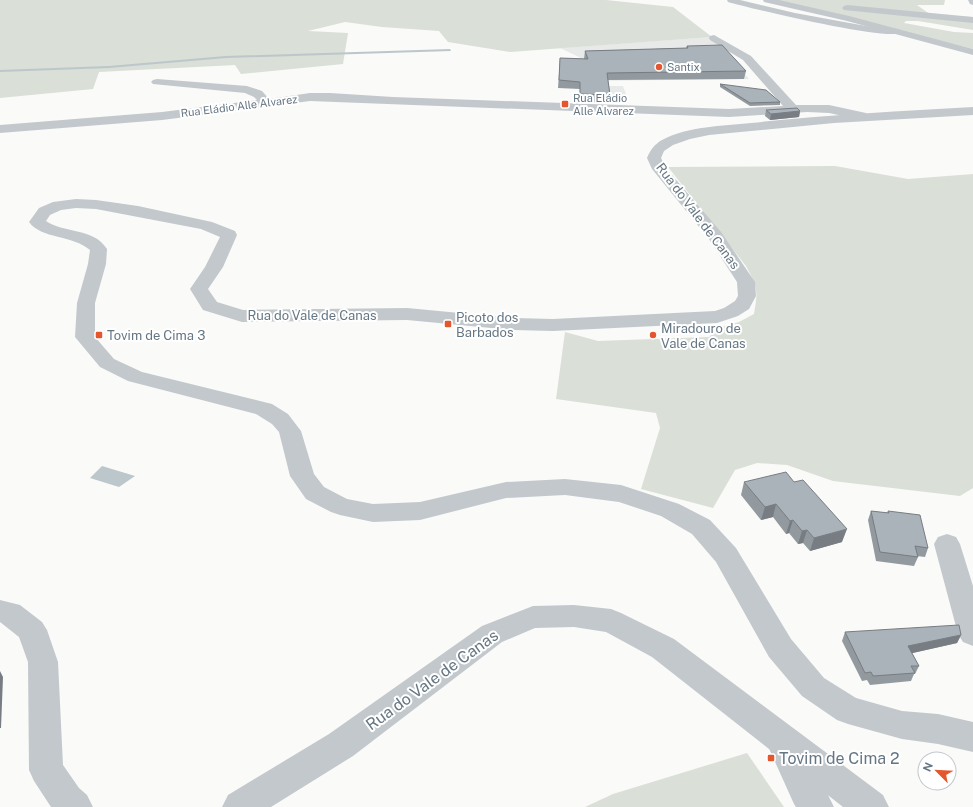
<svg xmlns="http://www.w3.org/2000/svg" width="973" height="807" font-family="'Public Sans',sans-serif">
  <style>
    .built { fill: #e8e9e9 }
    .green { fill: #dadfd7 }
    .water { fill: #bbc7cb }
    .lines { fill: none; stroke-linecap: round; stroke-linejoin: round }
    .stream { fill: #bbc7cb; fill-rule: evenodd }
    .minor { fill: #c3c8cc; fill-rule: evenodd }
    .tertiary { fill: #c3c8cc; fill-rule: evenodd }
    .wall { fill: #929a9f }
    .shaded-wall { fill: #777d82 }
    .building { fill: #aab3b9; stroke: #777d82 }
    .poi-dot { fill: #e4572e; stroke: #fff; stroke-width: 1.5 }
    .labels { text-anchor: middle; dominant-baseline: central; stroke-width: 4; stroke-linejoin: round; paint-order: stroke }
    .far-poi-label { font-size: 11px; fill: #657683; stroke: #fff; text-anchor: start }
    .far-street-label { font-size: 11px; fill: #657683; stroke: #fff }
    .street-label { font-size: 13px; fill: #657683; stroke: #fff }
    .poi-label { font-size: 13px; fill: #657683; stroke: #fff; text-anchor: start }
    .near-street-label { font-size: 16px; fill: #657683; stroke: #fff }
    .near-poi-label { font-size: 16px; fill: #657683; stroke: #fff; text-anchor: start }
  </style>
  <rect width="100%" height="100%" fill="#fafaf8"/>
  <path class="built" d="M711,37l38,42 -164,2 1,-14 -5,-9 -21,-10z
    M586,86h37l4,11 -36,-1z"/>
  <path class="green" d="M0,0h606l67,7 39,30 -202,15 -62,-10 -9,-11 -57,-4 -37,-5 -37,9 40,2 -5,31 -102,10 -6,-9 -136,7 -6,17 -93,9z
    M775,0h170l-1,5h-27l14,10 42,2v13l-55,-9h-12l-2,2 50,9 19,1v16z
    M835,166l73,13 65,-5v314l-13,8 -127,-15 -46,-16 -30,-2 -22,7 -22,38 -72,-19 19,-61 -4,-15 -100,-14 9,-67 33,9 111,-4 9,-9 21,-6 15,-8c4,-23 4,-26 -8,-48l-78,-99z
    M747,753l37,54h-199l28,-13z"/>
  <path class="water" d="M102,466l33,10 -16,11 -29,-9z"/>
  <g class="lines">
    <path class="stream" d="M450,49l1,2 -225,7 -117,10 -109,4v-2l109,-4 117,-10z"/>
    <path class="minor" d="M727,0h13l55,13 71,13 32,3 5,3c-10,11 -154,-24 -175,-30z
      M714,35l37,21 45,49h33l37,8 2,3 -2,3 -4,1 -33,-7 -22,-1 -78,5 -419,-16 -148,19 -162,13v-8l162,-13 95,-12 -3,-3 -9,-4 -92,-9 -2,-2 2,-2 4,-1 90,7 15,5 7,8 41,-6h20l63,4 336,12 54,-3 -40,-46 -33,-20 -1,-2 1,-2z
      M947,534l9,3 4,7 13,42v60l-10,-4 -5,-8 -24,-90 4,-7z
      M784,729l12,4 22,47 10,15 6,12h-38l-2,-3 -27,-60 5,-11z"/>
    <path class="tertiary" d="M763,0h16l70,16 124,33v6l-126,-34 -83,-19z
      M968,0h5v5l-3,-1z
      M847,5l126,12v6l-129,-13 -2,-2 2,-2z
      M973,107v8l-139,8 -125,12 -19,4 -17,6 -9,6 -3,7 5,10 55,64 34,50 1,14 -7,13 -11,7 -21,7 -164,8 -39,-1 -107,-10 -165,2 -39,-12 -13,-21 15,-22 15,-30 -19,-8 -105,-20 -20,-1 -15,2 -11,5 -4,6c19,13 47,6 61,28l-1,15 -11,39v34l19,22 28,13 130,32 16,10 13,17 13,43 10,13 23,12 26,5 47,-2 86,-20 59,-3 56,6 58,19 31,16 26,28 55,91 33,39 32,20 46,13 36,3 35,8v30l-35,-8 -36,-5 -54,-15 -11,-4 -35,-24 -33,-39 -53,-95 -24,-28 -31,-18 -42,-14 -54,-7 -59,3 -86,22 -47,2 -33,-7 -9,-3 -25,-13 -16,-23 -11,-44 -7,-8 -16,-10 -128,-33 -28,-14 -25,-30 2,-34 11,-39 2,-14c-17,-15 -49,-11 -61,-28l10,-14 14,-6 23,-3 20,1 42,6 74,16 23,9 2,4 -14,32 -15,22 9,13 26,8 164,-2 107,10 39,1 162,-8 9,-3 11,-7 3,-5 -1,-14 -28,-43 -57,-70 -5,-11c3,-8 8,-14 15,-18 27,-14 60,-14 89,-17 74,-8 148,-12 222,-16z
      M0,600l20,5 22,17 5,8 11,32 5,103 16,23 8,7 6,12h-42l-17,-26 -5,-11 -1,-108 -9,-25 -19,-15z
      M574,605l37,4 10,4 53,26 209,156 6,12h-46l-191,-150 -46,-25 -32,-5 -39,1 -33,14 -149,114 -82,51h-49l6,-12 101,-61 153,-108 51,-20z"/>
  </g>
  <path class="wall" d="M687,46l59,25 -2,8 -136,1 2,15 -1,8 -30,-2 1,-12 -22,-1 2,-30 24,1 1,-8 101,-3z
    M720,84l60,18v3l-30,1 -30,-19z
    M766,110l34,1 -1,6 -29,3 -5,-4z
    M744,482l98,60 -32,9 -7,-8 -5,1 -9,-11 -3,1 -13,-17 -12,3 -20,-25z
    M871,511l16,2 1,-2 40,37 -3,9 -8,-1 1,1 -4,9 -38,-5 -8,-41z
    M845,632l116,3 -4,8 -45,10 7,13 -4,8h-1l-3,7 -41,4 -3,-5 -5,1 -20,-40z"/>
  <path class="shaded-wall" d="M800,111l-1,6 -29,3 1,-6z
    M776,504l-3,13 -12,3 4,-13z
    M793,520l-4,13 -3,1 4,-13z
    M847,529l-5,13 -32,9 4,-13z
    M807,530l-4,13 -5,1 4,-13z
    M961,635l-4,8 -53,12 4,-9z
    M0,671l3,6 -2,51h-1z"/>
  <path class="building" d="M722,45l24,26 -139,2 3,22 -30,-1v-12l-21,-2 1,-22 28,1 -3,-8 103,-3 -1,-2z
    M720,84l46,6 14,12 -30,1z
    M797,108l3,3 -29,3 -5,-4z
    M786,472l8,10 9,-2 44,49 -33,9 -7,-8 -5,1 -9,-11 -3,1 -14,-17 -11,3 -21,-25z
    M871,511l18,2 -1,-2 32,4 8,33 -13,-2 3,11 -38,-5z
    M959,625l2,10 -53,11 11,20h-8l4,7 -42,3 -2,-4 -6,1 -20,-41z"/>
  <g class="poi-dot">
    <circle cx="659" cy="67" r="4"/>
    <rect x="561" y="100" width="8" height="8" rx="2"/>
    <rect x="444" y="320" width="8" height="8" rx="2"/>
    <rect x="95" y="331" width="8" height="8" rx="2"/>
    <circle cx="653" cy="335" r="4"/>
    <rect x="767" y="754" width="8" height="8" rx="2"/>
  </g>
  <g class="labels">
    <g class="far-poi-label">
      <text x="667" y="67">Santix</text>
      <text x="573" y="98">Rua Eládio<tspan x="573" dy="13">Alle Alvarez</tspan></text>
    </g>
    <g class="far-street-label">
      <text transform="translate(239 106) rotate(-7)">Rua Eládio Alle Alvarez</text>
    </g>
    <g class="street-label">
      <text transform="translate(698 216) rotate(53)">Rua do Vale de Canas</text>
      <text x="312" y="315">Rua do Vale de Canas</text>
    </g>
    <g class="poi-label">
      <text x="456" y="317">Picoto dos<tspan x="456" dy="15">Barbados</tspan></text>
      <text x="661" y="328">Miradouro de<tspan x="661" dy="15">Vale de Canas</tspan></text>
      <text x="107" y="335">Tovim de Cima 3</text>
    </g>
    <g class="near-street-label">
      <text transform="translate(432 680) rotate(-36)">Rua do Vale de Canas</text>
    </g>
    <g class="near-poi-label">
      <text x="779" y="758">Tovim de Cima 2</text>
    </g>
  </g>
  <g transform="translate(937 771) rotate(294)"><circle r="19" fill="#ffffff" stroke="#c1c8cd"/>
  <path d="M0-3L7 15L0 10L-7 15Z" fill="#e4572e"/>
  <text y="-6" font-size="11" font-weight="bold" text-anchor="middle" fill="#657683">N</text>
  </g>
</svg>
